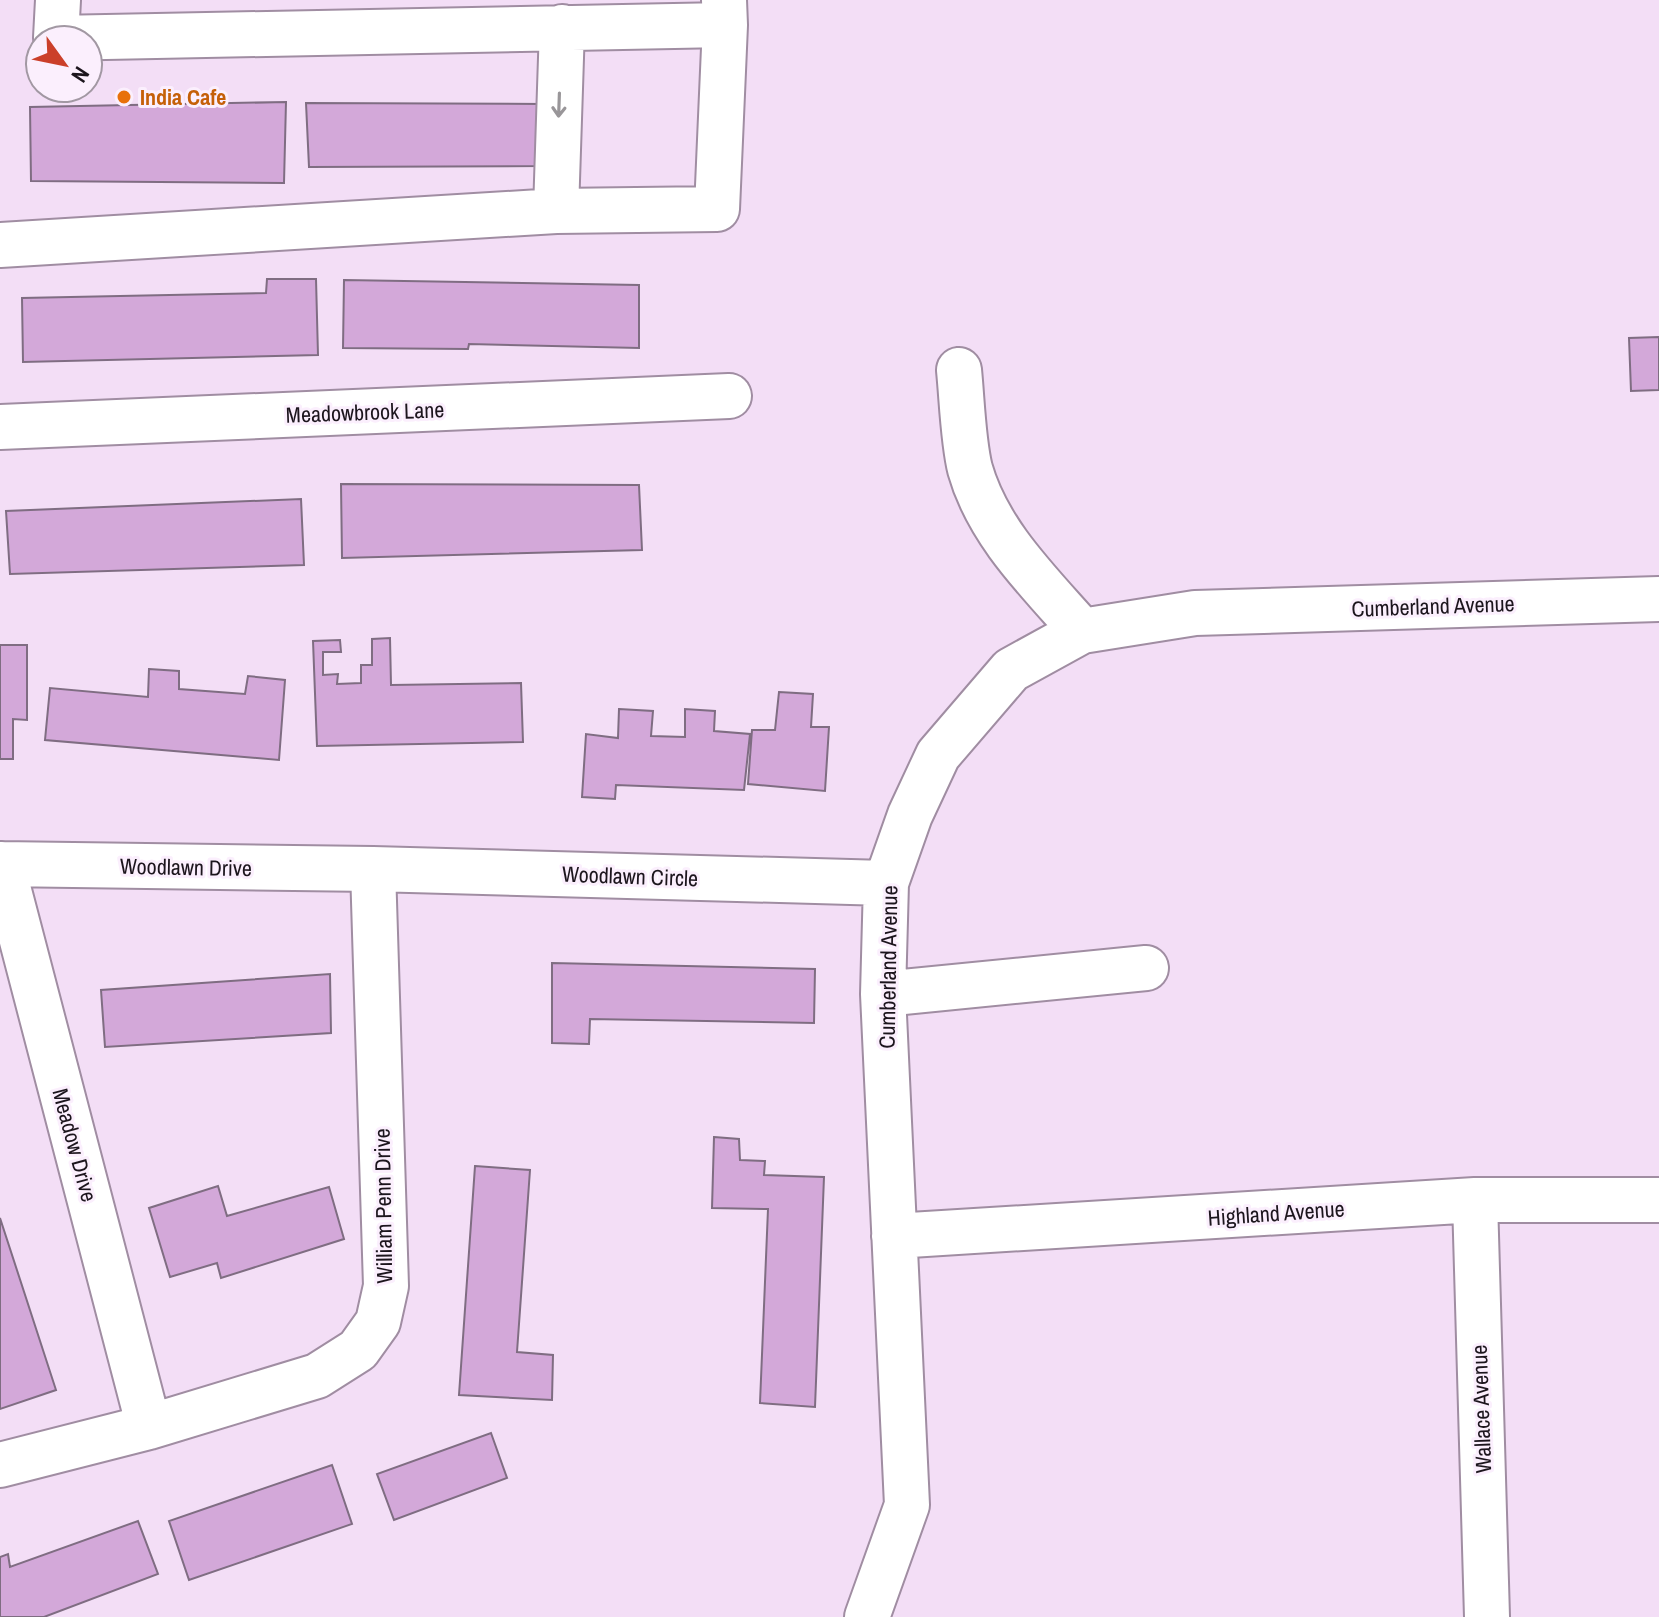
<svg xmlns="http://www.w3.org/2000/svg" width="1659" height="1617" font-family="'Archivo Narrow',sans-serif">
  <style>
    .building { fill: #d3a8d9; stroke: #7f6d82; stroke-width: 2 }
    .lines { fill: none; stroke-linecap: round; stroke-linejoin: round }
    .minor-casing { stroke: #a08da2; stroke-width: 48 }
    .minor { stroke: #fff; stroke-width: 44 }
    .oneway { stroke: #999699 }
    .food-dot { fill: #e8710a; stroke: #fbeffd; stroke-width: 3 }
    .labels { text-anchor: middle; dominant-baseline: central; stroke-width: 6; stroke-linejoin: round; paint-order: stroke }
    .food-label { font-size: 22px; font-weight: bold; fill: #c56008; stroke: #fbeffd; text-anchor: start }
    .street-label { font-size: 22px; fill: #1c151d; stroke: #fbeffd }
  </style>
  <rect width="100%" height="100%" fill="#f3def6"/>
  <path class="building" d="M286,102l-2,81 -253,-2 -1,-74z
    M306,103l238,1 -2,62 -233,1z
    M267,279h49l2,76 -295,7 -1,-64 244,-5z
    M344,280l295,5v63l-170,-4 -1,5 -125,-1z
    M1659,337v53l-28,1 -2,-53z
    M341,484l298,1 3,65 -300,8z
    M301,499l3,66 -294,9 -4,-63z
    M390,638l1,47 130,-2 2,59 -206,4 -4,-105 27,-1 1,12h-18v23l15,-1 -1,10 24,-1v-18h11v-26z
    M0,645h27v75l-14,-1v40h-13z
    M149,669l30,2v18l66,5 3,-18 37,4 -6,80 -234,-20 5,-52 98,9z
    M779,692l34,2 -2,33h18l-4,64 -77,-7 4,-54h23z
    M619,709l34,2 -2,25 34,1v-28l30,2 -1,20 36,3 -6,56 -128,-5 -1,14 -33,-2 4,-63 32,4z
    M552,963l263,6 -1,54 -224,-4 -1,25 -37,-1z
    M330,974l1,59 -226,14 -4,-57z
    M714,1137l25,2 1,21 25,1 -1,14 60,2 -9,230 -55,-4 8,-194 -56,-1z
    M475,1166l55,4 -13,182 36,3 -1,45 -93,-5z
    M218,1186l9,30 102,-29 15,52 -123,39 -4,-15 -47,14 -21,-69z
    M0,1218l56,172 -56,19z
    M491,1433l16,45 -113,42 -17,-46z
    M332,1465l20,59 -163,56 -20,-59z
    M138,1521l20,53 -114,43h-44v-60l8,-3 2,13z"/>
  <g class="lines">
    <defs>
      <path id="minor" d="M58,0l-2,38 669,-13 -1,-25
        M556,211l6,-184
        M0,245l556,-34 161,-2 8,-184
        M959,370c3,30 4,71 11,99 18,64 69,113 112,162
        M0,427l729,-31
        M0,864l373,5 513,14
        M2,864l147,563
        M883,994l263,-26
        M1475,1200l12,417
        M894,1236l581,-36h184
        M0,1465l149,-38 168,-51 41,-26 20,-28 8,-36 -13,-417
        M867,1617l40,-112 -24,-511 3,-111 24,-68 28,-60 73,-85 71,-39 113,-18 464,-14"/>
    </defs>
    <use href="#minor" class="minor-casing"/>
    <use href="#minor" class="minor"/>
  </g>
  <defs><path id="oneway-shaft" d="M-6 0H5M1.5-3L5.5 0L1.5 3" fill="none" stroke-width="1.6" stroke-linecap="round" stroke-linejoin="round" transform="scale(2)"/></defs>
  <use class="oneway" href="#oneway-shaft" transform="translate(559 105) rotate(92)"/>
  <circle class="food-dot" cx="124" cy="97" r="8"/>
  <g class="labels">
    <g class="food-label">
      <text x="140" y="97">India Cafe</text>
    </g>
    <g class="street-label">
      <text transform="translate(365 412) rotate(-2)">Meadowbrook Lane</text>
      <text transform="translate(1433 606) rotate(-2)">Cumberland Avenue</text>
      <text transform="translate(186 867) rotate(1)">Woodlawn Drive</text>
      <text transform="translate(630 876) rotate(2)">Woodlawn Circle</text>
      <text transform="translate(888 967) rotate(-89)">Cumberland Avenue</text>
      <text transform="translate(75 1145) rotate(75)">Meadow Drive</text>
      <text transform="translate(383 1206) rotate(-91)">William Penn Drive</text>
      <text transform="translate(1276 1213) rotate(-4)">Highland Avenue</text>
      <text transform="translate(1481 1409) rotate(-92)">Wallace Avenue</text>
    </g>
  </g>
  <g transform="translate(64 64) rotate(123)"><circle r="38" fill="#fbeffd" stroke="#a298a3" stroke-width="2"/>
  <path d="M0-6L14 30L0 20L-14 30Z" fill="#cb3f2a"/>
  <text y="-12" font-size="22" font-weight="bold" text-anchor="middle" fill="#1c151d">N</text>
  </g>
</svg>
